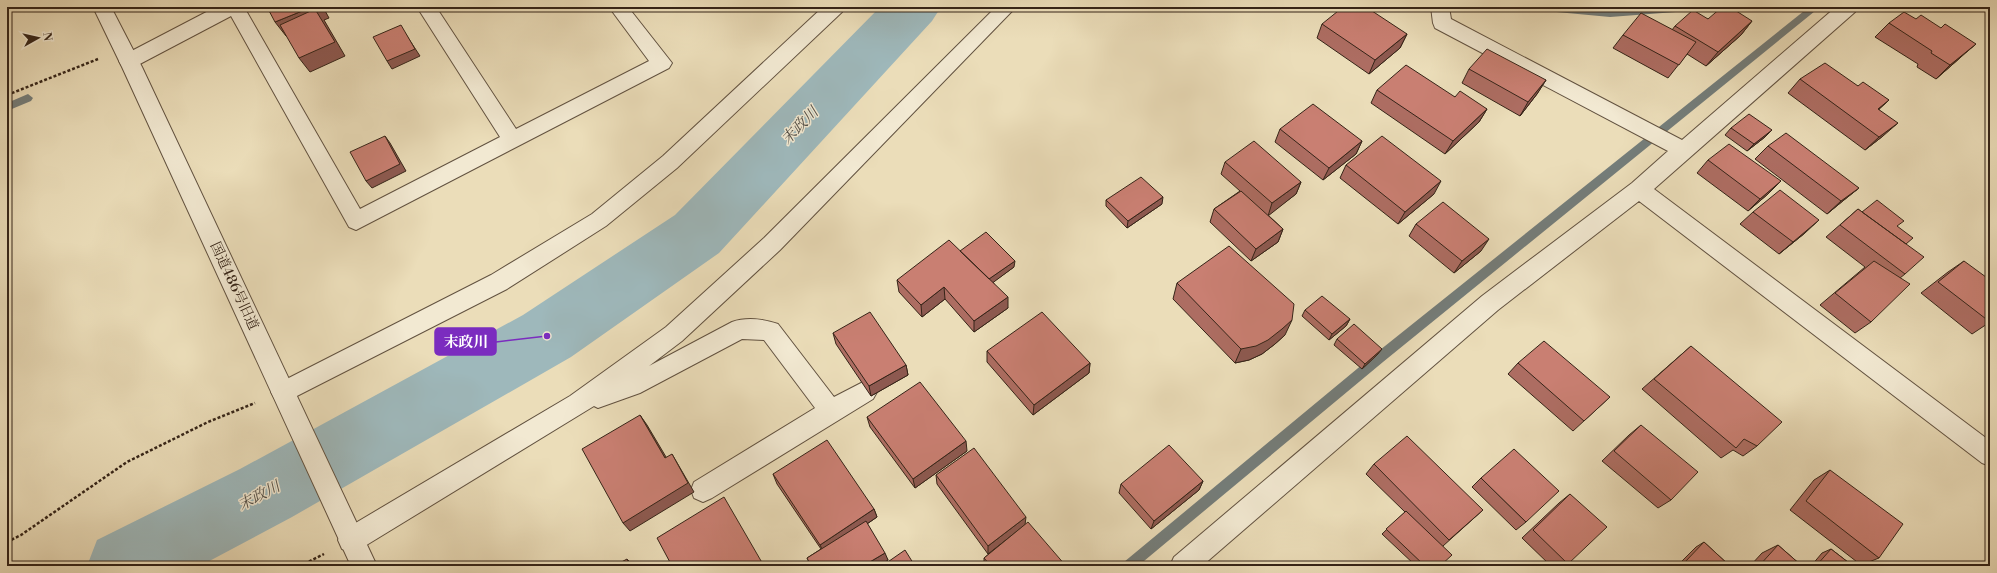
<svg xmlns="http://www.w3.org/2000/svg" width="1997" height="573" font-family="'Libre Bodoni','Noto Serif JP',serif">
  <style>
    .lines { fill: none; stroke-linecap: round; stroke-linejoin: round }
    .stream { fill: #747d7a; fill-rule: evenodd }
    .river { fill: #9eb8bb; fill-rule: evenodd }
    .minor-casing { stroke: #625240; stroke-width: 2 }
    .tertiary-casing { stroke: #625240; stroke-width: 2 }
    .path { stroke: #352418; stroke-width: 2.5; stroke-dasharray: 3 2; stroke-linecap: butt }
    .minor { fill: #f2e9d2; fill-rule: evenodd }
    .tertiary { fill: #f2e9d2; fill-rule: evenodd }
    .wall { fill: #ad6d62; stroke: #352418 }
    .shaded-wall { fill: #8d5950; stroke: #352418 }
    .building { fill: #c97f72; stroke: #352418 }
    .labels { text-anchor: middle; dominant-baseline: central; stroke-width: 3; stroke-linejoin: round; paint-order: stroke }
    .street-label { font-size: 14px; fill: #352418; stroke: #f2e9d2 }
    .water-label { font-size: 15px; font-style: italic; fill: #545049; stroke: #f2e9d2 }
    .leader { fill: none; stroke: #7b2cbf; stroke-width: 1.5 }
    .callout-dot { fill: #7b2cbf; stroke: #f2e9d2; stroke-width: 1.5 }
    .callout { fill: #7b2cbf; stroke: #7b2cbf; stroke-width: 1.5 }
    .callout-label { font-size: 15px; text-anchor: middle; font-weight: bold; fill: #fff }
  </style>
  <rect width="100%" height="100%" fill="#ebddb9"/>
  <filter id="stains"><feTurbulence type="fractalNoise" baseFrequency=".005" numOctaves="4"/><feColorMatrix values="0 0 0 0 .2 0 0 0 0 .09 0 0 0 0 .02 0 0 0 .5 -.17"/></filter>
  <radialGradient id="worn" r=".72"><stop offset=".6" stop-color="#630" stop-opacity="0"/><stop offset="1" stop-color="#630" stop-opacity=".3"/></radialGradient>
  <g class="lines">
    <path class="stream" d="M1530,7h41l39,4 47,-4h50l-5,3 -92,7 -75,-7z
      M1809,7h11l-437,355 -245,204h-16l2,-4 251,-208z
      M28,94l5,4 -2,3 -24,10v-8z"/>
    <path class="river" d="M880,7h61l-9,14 -213,232 -148,104 -279,160 -92,49h-113l10,-26 143,-71 283,-154 152,-100z"/>
    <defs>
      <path id="minor" d="M216,7h28l116,202 140,-72 -83,-130h19l80,122 133,-68 -40,-54h19l44,56 -3,5 -313,162 -7,-3 -118,-211 -95,50 -7,2 -7,-2 -3,-5 3,-5z
        M823,7h21l-2,5 -165,156 -71,58 -99,63 -216,110 -8,4 -8,-4 -4,-7 4,-7 216,-110 101,-61 71,-58z
        M996,7h20l-236,243 -98,91 -33,25 83,-44c14,-5 32,-3 46,2l56,73 31,-16 8,4 4,7 -4,7 -161,99 -9,4 -9,-4 -3,-8 3,-8 121,-74 -51,-68 -22,-1 -102,54 -42,15 -4,-2 -234,143 -9,3 -9,-3 -4,-9 4,-9 228,-135 96,-69 98,-89z
        M1431,7h18l2,12 231,121 154,-133h21l-2,5 -201,177 336,252v25l-8,-3 -343,-262 -141,109 -296,256h-32l4,-9 308,-261 150,-113 36,-32 -233,-123 -2,-5z"/>
      <path id="tertiary" d="M93,7h18l31,60 235,499h-26l-229,-499z"/>
    </defs>
    <use href="#minor" class="minor-casing"/>
    <use href="#tertiary" class="tertiary-casing"/>
    <path class="path" d="M7,95l91,-36
      M7,542l14,-7 106,-73 81,-40 47,-19
      M300,566l24,-12"/>
    <use href="#minor" class="minor"/>
    <use href="#tertiary" class="tertiary"/>
  </g>
  <path class="wall" d="M1708,19l44,2 -11,14 -35,31 -19,-12 -19,24 -55,-30 10,-13 49,-5 3,-4z
    M1889,23l72,34 -25,22 -19,-12 1,-3 -43,-27z
    M1322,24l85,10 -7,14 -31,26 -52,-36z
    M1469,69l77,11 -9,14 -17,22 -58,-33z
    M1800,79l58,7 31,14 -10,9 4,27 -18,14 -77,-57z
    M1377,90l78,7 32,12 -8,13 -34,32 -74,-51z
    M1731,128l34,9 -18,14 -22,-16z
    M1280,129l82,12 -6,13 -33,26 -48,-38z
    M1768,146l91,42 -15,12 -17,14 -72,-55z
    M1708,160l73,21 -13,13 -20,17 -51,-38z
    M1225,162l76,20 -5,12 -28,21 15,14 -5,13 -27,19 -41,-39 4,-13 26,-18 -19,-17z
    M1346,165l88,29 -36,30 -58,-46z
    M1106,200l56,4 -35,24 -21,-22z
    M1858,209l4,3 35,14 9,18 -1,30 -5,4 -29,44 -16,11 -35,-28 45,-38 -39,-30z
    M1753,212l52,21 -26,21 -39,-30z
    M1416,224l65,27 -27,22 -45,-37z
    M1964,261l26,61 -18,12 -51,-41 27,-21z
    M1014,267l-21,15 15,26 -34,24 -29,-33 -23,18 -23,-25 -2,-12z
    M1177,283l108,52 -10,9 -13,10 -13,6 -14,3 -62,-64z
    M1305,310l45,9 -4,7 -17,14 -27,-24z
    M833,333l73,32 2,10 -37,21 -35,-52z
    M1337,339l41,15 -16,15 -28,-24z
    M1691,346l66,100 -14,10 -10,-6 -12,8 -79,-69z
    M987,351l103,12 -1,10 -56,42 -46,-53z
    M1518,363l92,34 -37,34 -65,-57z
    M867,417l100,34 -52,37 -45,-61z
    M1641,425l30,75 -13,8 -56,-47 27,-26z
    M1374,464l109,46 -40,36 -3,20h-24l-34,-32 23,-22 -39,-38z
    M1830,470l49,88 -18,7 -71,-55 24,-30z
    M773,474l101,35 3,8 -10,7 21,36 -9,6h-68l-4,-8 14,-9 -44,-65z
    M936,475l89,50 41,41h-82v-8l29,-24 -25,20 -51,-70z
    M1481,478l45,44 -10,8 -44,-43z
    M1203,481l-4,9 -48,39 -32,-36 2,-9z
    M1570,494l-2,70 -2,2h-15l-29,-28 37,-35z
    M1704,542l26,24h-53l19,-19z
    M1778,545l24,21h-52l12,-13z
    M1831,549l22,17h-42l11,-13z"/>
  <path class="shaded-wall" d="M312,7h11l6,11 -5,2 21,36 -35,16 -11,-14 23,-37 -36,15 -11,-14z
    M1752,21l-11,14 -35,31 12,-14z
    M405,33l15,23 -28,13 -5,-8z
    M1407,34l-7,14 -31,26 6,-14z
    M1976,44l-15,13 -25,22 14,-14z
    M1546,80l-9,14 -17,22 8,-14z
    M1889,100l-14,13 3,-4z
    M1487,109l-8,13 -34,32 8,-13z
    M1898,123l-15,13 -18,14 14,-13z
    M1772,130l-7,7 -18,14 7,-7z
    M385,136l5,7 16,28 -34,17 -6,-7z
    M1362,141l-6,13 -33,26 6,-12z
    M1441,181l-7,13 -36,30 7,-12z
    M1781,181l-13,13 -20,17 12,-12z
    M1301,182l-5,12 -28,22 4,-13z
    M1859,188l-15,12 -17,14 14,-13z
    M1163,197l-1,7 -35,24 1,-7z
    M1819,220l-14,13 -26,21 14,-12z
    M1283,229l-5,13 -27,19 5,-12z
    M1489,239l-8,12 -27,22 8,-12z
    M1015,261l-1,6 -27,20v-7z
    M944,287l1,12 -23,18 -1,-12z
    M1008,297v11l-34,24v-11z
    M1350,319l-4,7 -17,14 3,-6z
    M1292,320l-7,15 -10,9 -13,10 -13,6 -14,3 6,-14z
    M1382,349l-4,5 -16,15 3,-5z
    M1090,363l-1,10 -56,42 1,-10z
    M906,365l2,10 -37,21 -2,-10z
    M640,415l7,10 25,42 -7,-9z
    M966,441l1,10 -52,37 -2,-9z
    M672,454l22,38 -64,39 -7,-8z
    M1203,481l-4,9 -48,39 3,-8z
    M874,509l3,8 -53,36 -4,-8z
    M1026,517l-1,8 -37,29v-8z
    M885,553l3,7 -9,6h-16z
    M627,559l7,7h-4z"/>
  <path class="building" d="M267,7h45l-37,15z
    M1343,7h23l41,27 -32,26 -53,-36z
    M1722,7h8l22,14 -34,31 -43,-26 18,-16 15,9z
    M315,9l20,33 -36,16 -19,-33z
    M1904,12l12,7 5,-4 20,13 4,-4 31,20 -26,21 -19,-12 1,-2 -43,-28z
    M1641,13l55,29 -17,23 -56,-30z
    M401,25l14,24 -28,12 -14,-24z
    M1487,49l59,31 -18,22 -59,-33z
    M1825,63l33,23 5,-4 26,18 -11,9 20,14 -19,14 -79,-58z
    M1406,65l49,32 5,-6 27,18 -34,32 -76,-51z
    M1313,104l49,37 -33,27 -49,-39z
    M1749,114l23,16 -18,14 -23,-16z
    M1786,133l73,55 -18,13 -73,-55z
    M385,136l15,28 -34,17 -16,-29z
    M1382,136l59,45 -36,31 -59,-47z
    M1254,141l47,41 -29,21 -47,-41z
    M1729,144l52,37 -21,18 -52,-39z
    M1141,177l22,20 -35,24 -22,-21z
    M1780,190l39,30 -26,22 -40,-30z
    M1241,191l42,38 -27,20 -42,-40z
    M1877,200l27,21 -7,5 16,12 -7,6 -44,-32z
    M1443,202l46,37 -27,22 -46,-37z
    M1858,209l66,48 -19,17 -65,-49z
    M986,232l29,29 -26,18 -29,-28z
    M949,240l59,57 -34,24 -30,-34 -23,18 -24,-25z
    M1229,246l65,58 -2,16 -10,9 -14,11 -12,6 -15,3 -64,-66z
    M1874,261l36,23 -39,38 -36,-29z
    M1964,261l26,19v42l-52,-40z
    M1322,296l28,23 -18,15 -27,-24z
    M870,312l36,53 -37,21 -36,-53z
    M1042,312l48,51 -56,42 -47,-54z
    M1354,324l28,25 -17,15 -28,-25z
    M1544,341l66,56 -26,24 -66,-58z
    M1691,346l91,76 -25,24 -13,-7 -8,9 -82,-69z
    M920,382l46,59 -53,38 -46,-62z
    M640,415l25,43 7,-4 16,29 -65,40 -41,-74z
    M1641,425l57,47 -27,28 -57,-49z
    M1407,436l76,74 -34,30 -75,-76z
    M827,440l47,69 -54,36 -47,-71z
    M1169,445l34,36 -49,40 -33,-37z
    M974,448l52,69 -38,29 -52,-71z
    M1514,449l45,42 -33,31 -45,-44z
    M1830,470l73,54 -24,34 -73,-57z
    M1570,494l37,33 -39,37 -35,-34z
    M724,497l40,69h-92l-15,-28z
    M1406,511l46,44 -12,11h-15l-39,-37z
    M866,521l19,32 -22,13h-52l-4,-8z
    M1028,522l38,44h-75l-7,-8z
    M1704,542l26,24h-40l-5,-4z
    M1778,545l24,21h-43z
    M1831,549l22,17h-37z
    M905,550l10,16h-33z
    M627,559l3,7h-16z
    M1641,563l3,3h-5z"/>
  <g class="labels">
    <g class="street-label">
      <text transform="translate(234 286) rotate(65)">国道486号旧道</text>
    </g>
    <g class="water-label">
      <text transform="translate(800 126) rotate(-46)">末政川</text>
      <text transform="translate(259 496) rotate(-28)">末政川</text>
    </g>
  </g>
  <path class="leader" d="M547 336L496 342"/>
  <circle class="callout-dot" cx="547" cy="336" r="4"/>
  <rect class="callout" x="435" y="328" width="61" height="27" rx="4"/>
  <g class="callout-label">
    <text x="466" y="347">末政川</text>
  </g>
  <rect width="1997" height="573" fill="none" stroke="#ebddb9" stroke-width="24"/>
  <rect x="8" y="8" width="1981" height="557" fill="none" stroke="#352418" stroke-width="2"/>
  <rect x="12" y="12" width="1973" height="549" fill="none" stroke="#352418"/>
  <g transform="translate(38 38) rotate(82)" stroke="#f2e9d2" stroke-width="3" paint-order="stroke">
  <path d="M0-3L7 15L0 10L-7 15Z" fill="#352418"/>
  <text y="-6" font-size="11" font-weight="bold" text-anchor="middle" fill="#352418">N</text>
  </g>
  <rect width="100%" height="100%" filter="url(#stains)"/>
  <rect width="100%" height="100%" fill="url(#worn)"/>
</svg>
